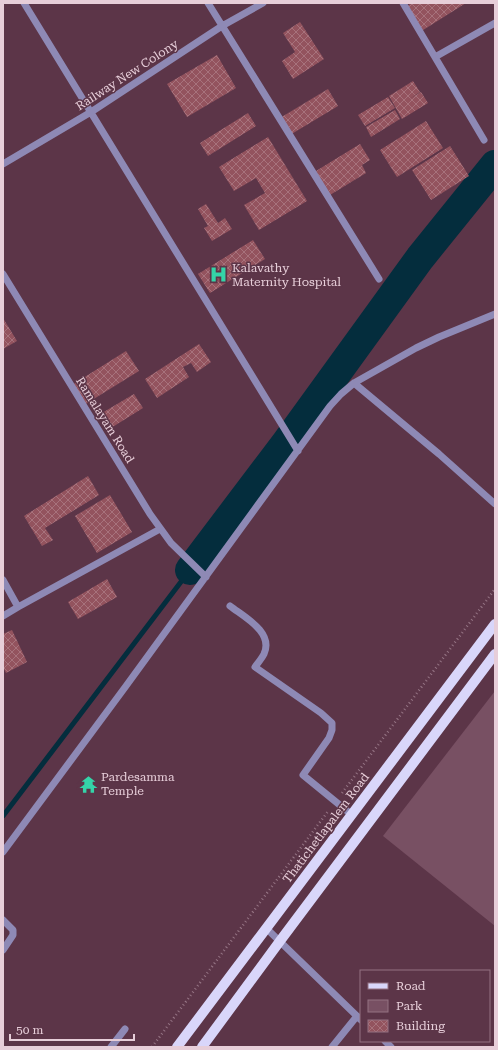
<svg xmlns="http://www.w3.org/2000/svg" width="498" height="1050" font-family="'Roboto Serif',serif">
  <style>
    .green { fill: #785063 }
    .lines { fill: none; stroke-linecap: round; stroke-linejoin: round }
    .stream { stroke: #042d3d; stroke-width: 5 }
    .river { stroke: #042d3d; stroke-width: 30 }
    .building { fill: url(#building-cross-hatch) }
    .path { stroke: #977686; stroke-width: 2.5; stroke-dasharray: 1 3; stroke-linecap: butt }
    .minor { stroke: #8e89b5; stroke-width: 7 }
    .major { stroke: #d9d6fa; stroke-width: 10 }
    .labels { text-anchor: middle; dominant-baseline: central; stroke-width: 3; stroke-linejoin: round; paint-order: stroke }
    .street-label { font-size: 12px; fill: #e7ced9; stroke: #5c3548 }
    .poi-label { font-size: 12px; fill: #e7ced9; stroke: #5c3548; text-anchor: start }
  </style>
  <defs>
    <pattern id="building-cross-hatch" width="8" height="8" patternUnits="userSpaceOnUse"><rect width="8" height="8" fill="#93535e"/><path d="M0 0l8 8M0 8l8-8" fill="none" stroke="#a7727c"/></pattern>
  </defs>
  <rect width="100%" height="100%" fill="#5c3548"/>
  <path class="green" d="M495,691v235l-112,-90z"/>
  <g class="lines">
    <path class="stream" d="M3,816l187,-246"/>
    <path class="river" d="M190,570l96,-127 134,-185 75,-93"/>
  </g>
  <path class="building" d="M412,3h54l-46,29 -15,-25z
    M300,22l24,37 -31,20 -11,-18 13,-9 -12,-19z
    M217,55l19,33 -49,29 -20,-33z
    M413,81l7,11 -12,8 13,-8 7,11 -26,16 -13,-23z
    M328,89l10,17 -48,29 -10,-17z
    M388,97l7,11 -30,18 -7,-11z
    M395,110l5,9 -29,18 -5,-10z
    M248,113l8,13 -48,30 -8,-13z
    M426,121l17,27 -46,29 -17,-27z
    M268,137l39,64 -48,29 -15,-25 21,-12 -9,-15 -22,13 -15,-24z
    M360,144l10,16 -8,5 4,8 -36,22 -14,-24z
    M450,146l19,30 -38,24 -19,-30z
    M206,204l12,19 7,-5 7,11 -20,12 -8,-13 4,-2 -10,-17z
    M253,240l12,19 -55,34 -12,-19z
    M3,318l14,23 -14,8z
    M199,344l12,18 -14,10 -6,-9 -8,4 6,10 -32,21 -12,-19z
    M126,351l13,20 -55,34 -12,-20z
    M134,394l9,14 -32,20 -9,-15z
    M88,476l11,19 -54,33 8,12 -11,6 -18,-30z
    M110,495l22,37 -35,21 -22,-37z
    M107,579l10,18 -39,22 -10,-17z
    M12,630l15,32 -21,11 -3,-6v-33z"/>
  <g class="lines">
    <path class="path" d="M342,793l153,-204
      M152,1047l177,-237"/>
    <path class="minor" d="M24,3l274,448
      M208,3l171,276
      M403,3l81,137
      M435,57l60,-34
      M3,164l88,-52 131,-86 41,-23
      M3,274l147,240 21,29 35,34
      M354,383l85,71 56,50
      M3,580l15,27 142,-78
      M230,606c14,11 44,26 34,48 -2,4 -6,9 -9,13l66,46 11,10v7l-3,8 -26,37 49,40
      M3,616l15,-9
      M3,852l123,-166 204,-280 11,-12 13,-11 62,-35 23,-11 56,-23
      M3,920l10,10v5l-10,15
      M266,928l95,92
      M385,1041l6,6
      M111,1047l14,-18
      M332,1047l25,-31"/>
    <path class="major" d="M177,1047l318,-423
      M202,1047l78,-106 215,-287"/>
  </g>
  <defs>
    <symbol id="hospital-bare" viewBox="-9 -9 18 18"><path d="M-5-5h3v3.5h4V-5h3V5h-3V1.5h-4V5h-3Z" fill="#34d4a8" stroke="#5c3548" stroke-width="2.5" paint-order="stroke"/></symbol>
    <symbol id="temple-bare" viewBox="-9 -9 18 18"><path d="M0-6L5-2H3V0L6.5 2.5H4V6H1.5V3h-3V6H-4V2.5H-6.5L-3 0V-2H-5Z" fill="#34d4a8" stroke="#5c3548" stroke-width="2.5" paint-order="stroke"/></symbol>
  </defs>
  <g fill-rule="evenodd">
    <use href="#hospital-bare" x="206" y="262" width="25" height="25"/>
    <use href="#temple-bare" x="76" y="772" width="25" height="25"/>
  </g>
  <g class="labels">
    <g class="street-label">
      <text transform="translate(127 75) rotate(-33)">Railway New Colony</text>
      <text transform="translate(105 420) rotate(58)">Ramalayam Road</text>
      <text transform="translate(326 828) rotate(-53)">Thatichetlapalem Road</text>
    </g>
    <g class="poi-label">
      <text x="232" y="268">Kalavathy<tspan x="232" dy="14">Maternity Hospital</tspan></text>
      <text x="101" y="777">Pardesamma<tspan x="101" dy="14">Temple</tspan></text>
    </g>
  </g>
  <rect width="498" height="1050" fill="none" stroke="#e7ced9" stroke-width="8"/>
  <rect x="360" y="970" width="130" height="72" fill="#5c3548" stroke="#947282"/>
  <rect x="368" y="983" width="20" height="6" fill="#d9d6fa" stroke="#947282"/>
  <text x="396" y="990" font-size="12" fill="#e7ced9">Road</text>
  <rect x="368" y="1000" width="20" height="12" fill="#785063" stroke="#947282"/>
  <text x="396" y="1010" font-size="12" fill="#e7ced9">Park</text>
  <rect x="368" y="1020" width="20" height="12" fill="url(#building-cross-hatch)" stroke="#947282"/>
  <text x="396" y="1030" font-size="12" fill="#e7ced9">Building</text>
  <path d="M10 1034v6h124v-6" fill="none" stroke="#e7ced9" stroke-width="2"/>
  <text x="16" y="1034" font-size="12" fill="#e7ced9" stroke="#5c3548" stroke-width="3" paint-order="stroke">50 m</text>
</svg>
